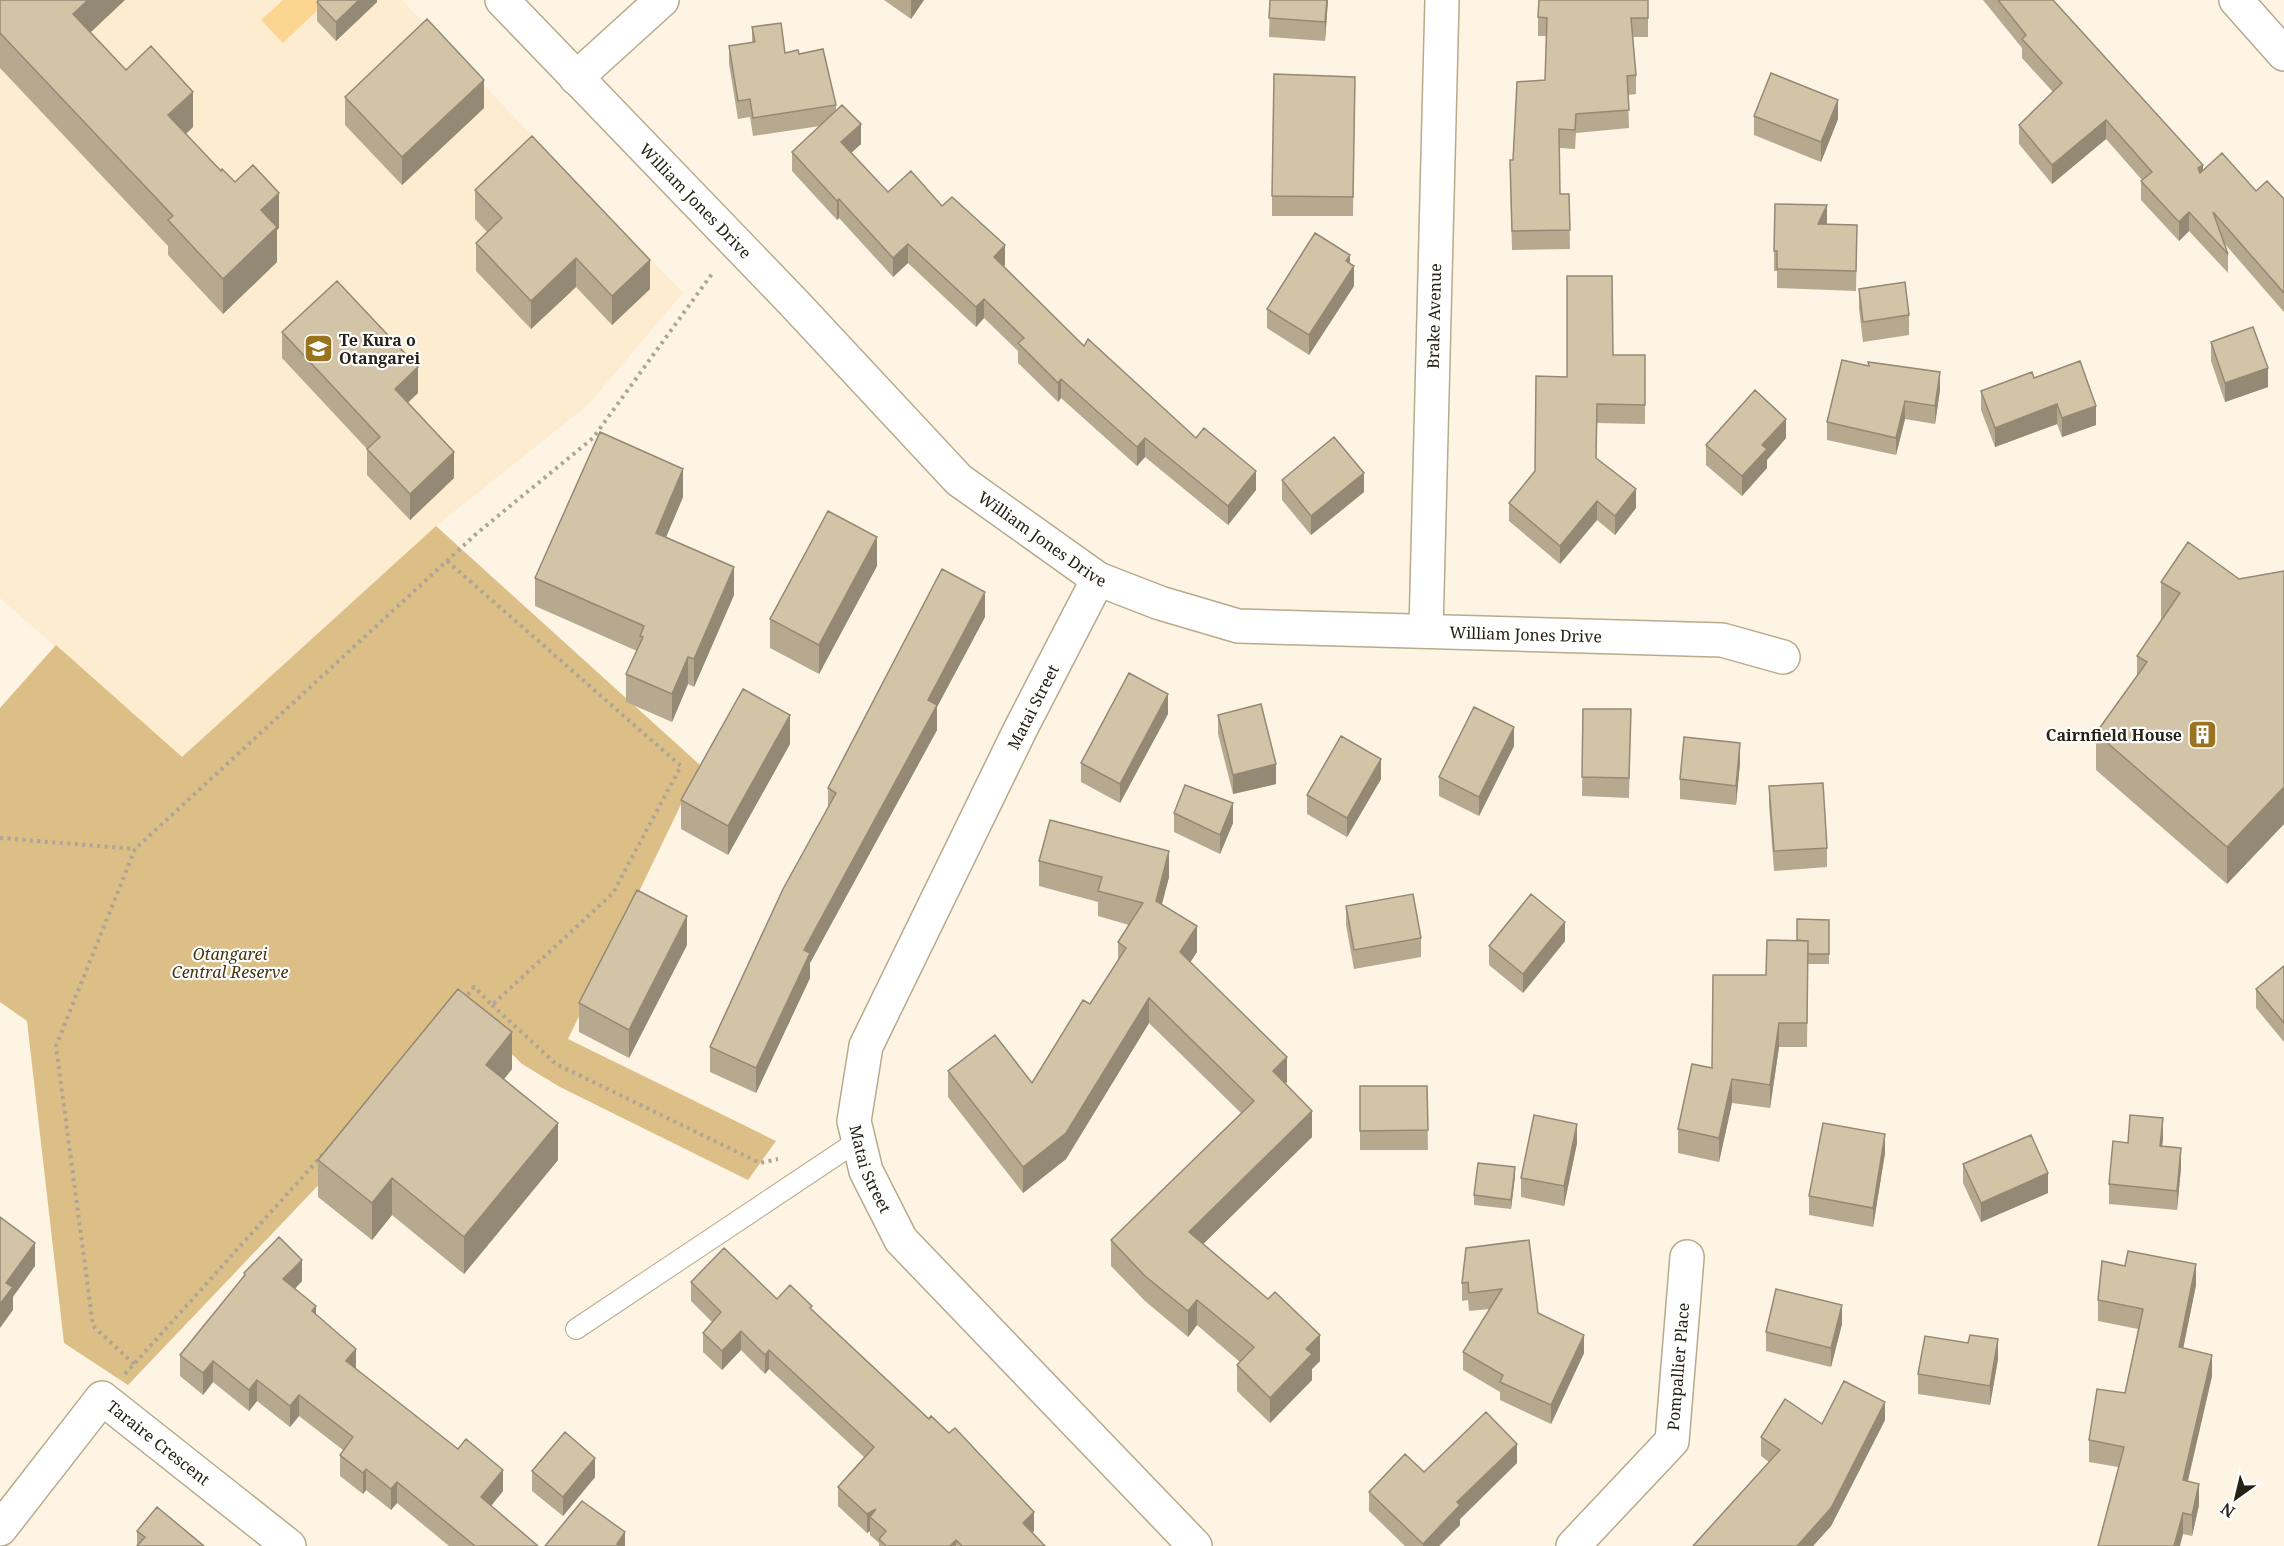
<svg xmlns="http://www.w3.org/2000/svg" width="2284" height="1546" font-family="'Noto Serif',serif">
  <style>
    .built { fill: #fdeccf }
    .green { fill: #dcbe87 }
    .water { fill: #fcd690 }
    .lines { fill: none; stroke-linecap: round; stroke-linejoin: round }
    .lane-casing { stroke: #b9a98d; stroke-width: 22 }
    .street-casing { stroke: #b9a98d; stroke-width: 36 }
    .path { stroke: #ada596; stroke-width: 4; stroke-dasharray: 3 4.5; stroke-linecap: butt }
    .lane { stroke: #fff; stroke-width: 20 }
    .street { stroke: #fff; stroke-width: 33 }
    .wall { fill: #b6a990 }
    .shaded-wall { fill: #948975 }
    .building { fill: #d4c4a7; stroke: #948975; stroke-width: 1.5 }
    .labels { text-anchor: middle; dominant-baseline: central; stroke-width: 4.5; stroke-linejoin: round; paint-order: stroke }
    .street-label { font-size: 16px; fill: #262015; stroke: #fff }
    .poi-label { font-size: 16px; font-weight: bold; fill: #262015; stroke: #fff; text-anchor: start }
    .park-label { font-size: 16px; font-style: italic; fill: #453209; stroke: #fff }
  </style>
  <rect width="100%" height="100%" fill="#fef4e3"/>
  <path class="built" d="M0,0h402l281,293 -95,112 -152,121 -254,232 -182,-160z"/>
  <path class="green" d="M436,526l264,239 -132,274 208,102 -28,39 -188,-93 -38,-23 -57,-56 -138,168 -199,209 -64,-42 -37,-322 -27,-19v-294l56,-63 126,112z"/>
  <path class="water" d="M283,0h45l-45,43 -22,-23z"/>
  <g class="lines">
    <defs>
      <path id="lane" d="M576,1329l283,-189"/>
      <g id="street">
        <path id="s1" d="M502,0l291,302 166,178 139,99 62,24 78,23 484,14 61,17"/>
        <path d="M2236,0l48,54"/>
        <path d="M576,78l86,-78"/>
        <path id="s2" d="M1098,579l-78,151 -154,316 -12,75 12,50 35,69 294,306"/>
        <path id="s3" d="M1426,631l16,-631"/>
        <path id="s4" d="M0,1529l102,-131 187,148"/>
        <path id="s5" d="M1573,1546l99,-105 15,-184"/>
      </g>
    </defs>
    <use href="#lane" class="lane-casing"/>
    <use href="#street" class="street-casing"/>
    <path class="path" d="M447,561l234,205 -68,127 -121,112 -18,-18 -9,11
      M0,838l135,11
      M492,1005l64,59 204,99 18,-4
      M134,1364l-41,-38 -37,-280 79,-197 341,-315 117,-96 121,-167
      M125,1374l200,-222"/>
    <use href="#lane" class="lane"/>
    <use href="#street" class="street"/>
  </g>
  <path class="wall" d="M0,0l91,32 35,38 67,57 -7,7 35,37 58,57 -2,2v32l-54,52 -55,-59v-9l-168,-178z
    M377,0v2l-41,39 -19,-20v-19z
    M884,0h40l-13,19z
    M1270,0h58l-3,41 -56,-4z
    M1648,0v37h-15l3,38v19l-8,1 1,33 -53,5 -1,16 -15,-1v46h9l1,55 -58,1 -2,-71 3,-19 32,-80 1,-44h-8v-19z
    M1983,0h70l150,170 53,21 28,8v113l-60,-69 4,11v19l-39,-42 -10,10 -38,-41v-19l1,-1 -36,-41 -54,45 -33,-40v-19l34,-33 -31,-34v-10z
    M752,27l33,26 14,1 37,51v5l25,34 -10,9 37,39 54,14 63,59 -1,1 80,80 112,92 60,52 -28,35 -83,-68 -8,9 -76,-68 -3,4 -40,-39v-12l-34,-33 -8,9 -68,-64 -15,14 -54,-59 -2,2 -45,-49v-19l28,-26 -67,10 -3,-19 -12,2 -9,-55v-18l23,-4z
    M1355,77l-2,139h-81v-20z
    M345,97l139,11 -82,77 -57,-60z
    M1754,116l84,3 -17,43 -67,-27z
    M475,190l175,99 -38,36 -36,-38 -45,42 -55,-58v-28l11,-11 -12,-13z
    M1827,224l30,20 -1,47 -79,-3v-17h-3v-20z
    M1350,264l4,22 -45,69 -42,-27v-19z
    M1859,289l50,26v20l-46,7 -4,-33z
    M282,332l136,61 -11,10 47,75 -44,42 -43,-45v-26l-85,-91z
    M2211,342l57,45 -43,15 -14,-41z
    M1613,355h32v69l-48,-1 -1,35 40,50 -21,27 -18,-15 -37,44 -51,-43v-18l26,-32 32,-94z
    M1868,362l72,28 -5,34 -30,-5 -9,36 -69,-15v-18l41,-56z
    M2034,378l62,47 -34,12 -5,-13 -62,23 -14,-37v-19z
    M1786,438l-19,22v8l-25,28 -36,-31v-20z
    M1282,480l82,12 -53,43 -29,-35z
    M683,497l-17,40 68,58 -40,92 -6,-3 -16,38 -46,-20v-28l11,-23 -102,-45v-28z
    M877,566l-58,108 -49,-26v-29z
    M2284,571v253l-57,60 -131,-114v-37l41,-56v-21l25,-37h-1v-37l78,-3z
    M985,617l-48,90v23l-127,233v15l-54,115 -46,-21v-25l118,-239v-20z
    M1583,709h48l-2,89 -47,-2z
    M1168,714l-48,89 -39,-21v-19z
    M1218,715l58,69 -43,10 -15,-60z
    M790,744l-62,111 -47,-26v-29z
    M1514,746l-35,70 -40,-20v-19z
    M1740,763l-4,42 -56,-6v-20z
    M1381,779l-34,58 -40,-23v-19z
    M1769,786l58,62v19l-53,4 -5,-66z
    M1174,813l59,10 -13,31 -46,-22z
    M1039,861l130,16 -7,27 35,48 -7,10 97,120 -2,2 27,53 -109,107 117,117 -8,8v11l-42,43 -33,-32v-26l3,-3 -43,-37 -9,12 -43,-36 -34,-35v-26l130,-127 -92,-90 -83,136 -43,34 -75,-96v-26l84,12 58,-79 28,-43v-19l11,-17 -31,-9v-14l-59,-16z
    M1346,906l75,32v19l-67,12 -8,-44z
    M1829,920v44h-21l-1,83h-28l-9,61 -38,-5 -13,59 -41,-9v-24l34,-61 54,-93 31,-35z
    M1565,941l-42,52 -34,-28v-19z
    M687,945l-58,113 -50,-26v-29z
    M2284,966v76l-28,-34v-19z
    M512,1069l-8,10 54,81 -94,114 -72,-59 -20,25 -54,-43v-37z
    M1360,1086h67l1,64h-68z
    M2163,1138l-1,9 19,21 -4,42 -68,-6v-20l19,-41z
    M1577,1143l-13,63 -43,-9v-19z
    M1885,1153l-12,74 -64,-12v-19z
    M1963,1164l85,29 -67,29 -18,-39z
    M1515,1176l-4,33 -37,-4v-10z
    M1466,1248l72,65 46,40 -33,71 -51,-24v-8l-37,-22v-18l27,-43 -21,2 -1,-11 -6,1v-18z
    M244,1273l58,8 -7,8 21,26 40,54 147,122 -12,15 47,40h-89l-52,-43 -6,7 -25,-20 -3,4 -23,-18v-21l3,-5 -44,-34 -9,11 -33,-26 -8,10 -36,-29 -10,13 -23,-19v-21l64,-78z
    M691,1282l86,17 35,11 222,221 -2,1 13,14h-166v-3l-9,-8v-4l-3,2 -29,-27v-19l26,-30 -95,-88 -4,5 -24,-24 -19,20 -19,-18v-19l9,-11 -21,-21z
    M2196,1285l-13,63 29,28 -24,105 11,24 -7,31 -9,-2 -65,-67 -29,-5v-22l36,-47 13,-64 -40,-8v-21z
    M1842,1324l-11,43 -65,-16v-19z
    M1968,1343l30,16 -8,46 -72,-11v-20z
    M1885,1420l-54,106 -18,20h-120l76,-84 -8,-6v-19l61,-13z
    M1517,1463l-57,56v6l-21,21h-34l-36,-35v-19l55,-20z
    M532,1471l63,6 -32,39 -31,-25z
    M137,1531l67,15h-67z"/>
  <path class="shaded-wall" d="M88,0h37l-52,49v-35z
    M359,0h18v2l-41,39v-19z
    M911,0h13l-13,19z
    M1327,0h1l-3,41v-19z
    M484,80v28l-82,77v-28z
    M193,92v35l-25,23v-35z
    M1838,100v19l-17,43v-20z
    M2106,120v19l-54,45v-19z
    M861,124v20l-20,18v-20z
    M2203,165v18l-5,-15z
    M279,193v35l-2,2v32l-54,52v-35l38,-69z
    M839,199v19l-2,2v-19z
    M1827,205v19h-9z
    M2189,212v19l-10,10v-19z
    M908,244v19l-15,14v-19z
    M1005,245v20l-11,11v-19z
    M1350,255v17l4,-6v20l-45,69v-20l37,-74z
    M576,258v29l-45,42v-28z
    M650,260v29l-38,36v-29z
    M984,299v19l-8,9v-20z
    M418,367v26l-23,22v-26z
    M2268,368v19l-43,15v-19z
    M1940,372v18l-5,34v-18z
    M1061,379v19l-3,4v-19z
    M1905,401v18l-9,36v-17z
    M2057,404v20l-62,23v-19z
    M2096,406v19l-34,12v-19z
    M1786,419v19l-19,22v8l-25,28v-20l20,-31z
    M1145,438v19l-8,9v-19z
    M454,452v26l-44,42v-26z
    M683,469v28l-27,64v-28z
    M1256,471v19l-28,35v-19z
    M1364,473v19l-53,43v-19z
    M1636,489v19l-21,27v-19z
    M1597,501v19l-37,44v-18z
    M877,537v29l-58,108v-29z
    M734,567v28l-40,92v-28z
    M985,592v25l-48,90v23l-127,233v15l-54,115v-25l48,-118 124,-250z
    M688,657v27l-16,38v-28z
    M1168,694v20l-48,89v-19z
    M790,715v29l-62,111v-29z
    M1514,727v19l-35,70v-19z
    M1740,743v20l-4,42v-19z
    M1381,759v20l-34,58v-19z
    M1276,764v20l-43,10v-19z
    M2284,787v37l-57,60v-37z
    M1233,803v20l-13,31v-19z
    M1169,851v26l-13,49v-25z
    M687,916v29l-58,113v-28z
    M1565,922v19l-42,52v-19z
    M1197,926v26l-17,26v-26z
    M1149,998v25l-83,136 -43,34v-26z
    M1779,1023v24l-9,61v-23z
    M512,1032v37l-26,33v-37z
    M1287,1057v25l-14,14v-25z
    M1732,1079v24l-13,59v-24z
    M1312,1111v26l-123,121v-26z
    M2163,1118v20l-3,28v-20z
    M558,1123v37l-94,114v-37z
    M1577,1124v19l-13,63v-20z
    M1885,1134v19l-12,74v-19z
    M2181,1148v20l-4,42v-19z
    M1515,1167v9l-4,33v-9z
    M2048,1173v20l-67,29v-19z
    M392,1178v37l-20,25v-37z
    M35,1243v23l-22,31v13l-13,18v-24l6,-21z
    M302,1260v21l-19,19v-21z
    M2196,1264v21l-17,84v-22z
    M1197,1300v25l-9,12v-26z
    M1842,1305v19l-11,43v-19z
    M316,1306v21l-4,-16z
    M741,1331v19l-19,20v-19z
    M1320,1335v26l-8,8v11l-42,43v-25l36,-49z
    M1584,1335v18l-33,71v-19z
    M1998,1339v20l-8,46v-19z
    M356,1349v21l-10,-9z
    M769,1350v19l-4,5v-19z
    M2212,1355v21l-29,125v-21z
    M213,1361v21l-10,13v-22z
    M257,1380v21l-8,10v-21z
    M299,1395v21l-9,11v-21z
    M1885,1402v18l-54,106 -18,20h-15z
    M1517,1444v19l-57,56v6l-21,21h-16v-2l34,-42z
    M595,1458v19l-32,39v-19z
    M366,1469v21l-3,4v-21z
    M503,1470v21l-22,27v-21z
    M397,1482v21l-6,7v-21z
    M2199,1484v21l-7,31v-21z
    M876,1509l-6,8v14l-3,2v-19z
    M1034,1512v19l-11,10v-18z
    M2183,1513v21l-3,12h-6z
    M625,1532v14h-8v-2z
    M956,1540v6h-6z"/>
  <path class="building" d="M0,0h88l-15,14 53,56 25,-24 42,46 -25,23 53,56 1,-2 13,13 18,-17 26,28 -18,17 16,17 -54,52 -55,-59 5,-4 -173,-183z
    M319,0h40l-23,22 -19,-20z
    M1270,0h57l-2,22 -56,-4z
    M1539,0h109v18h-17l5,57 -9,1 2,34 -53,4 -1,16 -16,-1 1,65h9l1,36 -58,1 -2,-71h3l4,-78 28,-2 2,-62 -9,-1z
    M1998,0h55l150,165 -5,3 2,5 22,-20 34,38 11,-10 17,18v94l-71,-81 15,42 -39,-42 -10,10 -38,-41 11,-9 -46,-52 -54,45 -33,-40 43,-42 -40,-44 4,-4z
    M427,19l57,61 -82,77 -57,-60z
    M781,23l4,30 13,-3 1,4 24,-5 13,56 -83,13 -3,-19 -12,2 -9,-55 26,-4 -3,-15z
    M1771,73l67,27 -17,42 -67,-26z
    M1274,74l81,3 -2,120 -81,-1z
    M842,105l19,19 -20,18 47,50 23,-21 31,35 10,-9 53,48 -11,12 90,89 4,-7 108,99 8,-10 52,43 -28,35 -83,-68 -8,9 -76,-68 -3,4 -40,-40 6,-5 -40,-39 -8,8 -68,-63 -15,14 -54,-59 -2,2 -45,-49z
    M532,136l118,124 -38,36 -36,-38 -45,43 -55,-58 26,-25 -27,-28z
    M1775,204l52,1 -9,19 39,1 -1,46 -79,-2v-18h-3z
    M1315,233l35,22 -4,6 8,5 -45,69 -42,-26z
    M1567,276h45l1,79h32v50l-48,-1 -1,54 40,31 -21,27 -18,-15 -37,45 -51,-43 26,-32 1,-95 31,1z
    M337,281l81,86 -23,22 59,63 -44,42 -43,-45 13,-12 -98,-105z
    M1905,282l4,33 -46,7 -4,-33z
    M2253,327l15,41 -43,15 -14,-41z
    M1842,360l27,6 -1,-4 72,10 -5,34 -30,-5 -9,37 -69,-16z
    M2080,361l16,45 -34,12 -5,-14 -62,24 -14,-37 51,-19 2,6z
    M1755,390l31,29 -24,26 5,4 -25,27 -36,-31z
    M600,432l83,37 -27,64 78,34 -40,92 -6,-2 -16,37 -46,-20 17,-37 -3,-1 4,-10 -109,-48z
    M1334,437l30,36 -53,43 -29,-36z
    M828,511l49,26 -58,108 -49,-26z
    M2188,542l51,37 45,-8v216l-57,60 -131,-114 51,-71 -10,-6 43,-63 -19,-11z
    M942,569l43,23 -57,108 9,5 -133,245 6,3 -54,115 -46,-21 73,-158 53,-96 -8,-5z
    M1129,673l39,21 -48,90 -39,-21z
    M743,689l47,26 -62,111 -47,-26z
    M1261,704l15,60 -43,11 -15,-60z
    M1474,707l40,20 -35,70 -40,-20z
    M1583,709h48l-2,69 -47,-1z
    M1341,736l40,23 -34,59 -40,-23z
    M1684,737l56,6 -4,43 -56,-7z
    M1823,783l4,65 -53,3 -5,-65z
    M1185,785l48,18 -13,32 -46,-22z
    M1050,820l119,31 -13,50 41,25 -17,26 107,105 -14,14 39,40 -123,121 79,67 7,-7 45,43 -14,14 6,5 -42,44 -33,-33 17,-18 -57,-47 -9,11 -43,-35 -34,-36 143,-139 -105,-103 -83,135 -43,34 -75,-96 47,-36 37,48 51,-83 7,4 36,-56 -8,-6 25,-39 -45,-12 4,-14 -63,-16z
    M637,890l50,26 -58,114 -50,-27z
    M1413,894l8,44 -67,12 -8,-44z
    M1531,894l34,28 -42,52 -34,-28z
    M1797,919l32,1v34h-21v-13l-11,-1z
    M1767,940l41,1 -1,82h-28l-9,62 -38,-6 -13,59 -41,-9 14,-65 20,4 1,-93h53z
    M2284,966v57l-28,-34z
    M458,989l54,43 -26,33 72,58 -94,114 -72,-59 -20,25 -54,-43z
    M1360,1086h67l1,44 -68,1z
    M1534,1115l43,9 -13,62 -43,-8z
    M2130,1115l33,3 -3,28 21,2 -4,43 -68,-7 4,-43 15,2z
    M1823,1123l62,11 -12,74 -64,-12z
    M2031,1135l17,38 -67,30 -18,-39z
    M1478,1163l37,4 -4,33 -37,-5z
    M0,1217l35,26 -29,40 7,4 -13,17z
    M279,1237l23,23 -19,19 33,27 -4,5 44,38 -10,12 112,88 8,-10 37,31 -22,27 57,49h-63l-78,-64 -6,7 -25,-20 -3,4 -23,-18 13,-18 -54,-42 -9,11 -33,-26 -8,10 -36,-29 -10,12 -23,-18 65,-80 -1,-2z
    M1529,1240l9,73 46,22 -33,70 -51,-23 3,-7 -40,-23 39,-63 -33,4 -1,-11 -6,1 4,-35z
    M724,1248l53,51 13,-14 22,21 -2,2 119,111 2,-3 18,17 6,-5 79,84 -11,11 22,23h-83l-6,-6 -6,6h-64l-7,-7 7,-8 -16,-14 6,-8 -9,5 -29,-27 36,-40 -105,-97 -4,5 -24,-24 -19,20 -19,-18 18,-21 -30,-30z
    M2128,1251l68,13 -17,83 33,8 -29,125 16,4 -7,31 -9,-2 -9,33h-76l26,-99 -35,-7 8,-51 28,4 18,-84 -45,-9 4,-39 23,5z
    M1776,1289l66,16 -11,43 -65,-16z
    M1970,1335l28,4 -8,47 -72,-12 7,-38 43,7z
    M1844,1381l41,21 -54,106 -33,37 2,1h-107l87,-96 -19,-13 24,-38 37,25z
    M1486,1412l31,32 -60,58 3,3 -37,39 -54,-52 36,-38 19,18z
    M565,1432l30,26 -32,39 -31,-26z
    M582,1501l43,31 -8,12 3,2h-75z
    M157,1507l47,39h-67l8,-9 -8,-6z"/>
  <defs>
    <symbol id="school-square" viewBox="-11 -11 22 22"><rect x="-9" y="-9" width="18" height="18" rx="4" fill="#99731e" stroke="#fff"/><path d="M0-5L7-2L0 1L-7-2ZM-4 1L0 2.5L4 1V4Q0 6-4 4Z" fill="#fff"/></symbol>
    <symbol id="building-square" viewBox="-11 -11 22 22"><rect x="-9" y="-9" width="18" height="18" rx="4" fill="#99731e" stroke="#fff"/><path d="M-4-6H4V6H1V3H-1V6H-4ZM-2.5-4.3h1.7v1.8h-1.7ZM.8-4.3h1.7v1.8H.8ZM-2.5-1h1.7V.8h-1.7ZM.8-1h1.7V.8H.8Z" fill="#fff"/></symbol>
  </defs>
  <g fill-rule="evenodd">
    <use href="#school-square" x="302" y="332" width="33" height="33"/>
    <use href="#building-square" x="2186" y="718" width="33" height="33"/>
  </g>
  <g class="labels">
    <g class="street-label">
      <text stroke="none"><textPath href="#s1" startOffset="279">William Jones Drive</textPath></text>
      <text stroke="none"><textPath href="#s3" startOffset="315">Brake Avenue</textPath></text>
      <text stroke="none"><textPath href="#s1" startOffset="765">William Jones Drive</textPath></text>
      <text stroke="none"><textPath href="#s1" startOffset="1269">William Jones Drive</textPath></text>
      <text transform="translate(1033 707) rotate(-63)">Matai Street</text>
      <text stroke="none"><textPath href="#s2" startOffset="648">Matai Street</textPath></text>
      <text stroke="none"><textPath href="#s5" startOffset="219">Pompallier Place</textPath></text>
      <text stroke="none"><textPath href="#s4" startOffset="238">Taraire Crescent</textPath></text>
    </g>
    <g class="poi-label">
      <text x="339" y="340">Te Kura o<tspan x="339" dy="18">Otangarei</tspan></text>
      <text x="2182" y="735" text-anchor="end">Cairnfield House</text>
    </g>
    <g class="park-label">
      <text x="230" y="954">Otangarei<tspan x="230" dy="18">Central Reserve</tspan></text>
    </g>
  </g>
  <g transform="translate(2236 1498) rotate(214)" stroke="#ffffff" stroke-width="4.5" paint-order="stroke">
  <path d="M0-4.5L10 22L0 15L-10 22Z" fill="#262015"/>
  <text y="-9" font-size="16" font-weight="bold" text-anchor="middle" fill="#262015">N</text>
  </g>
</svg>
